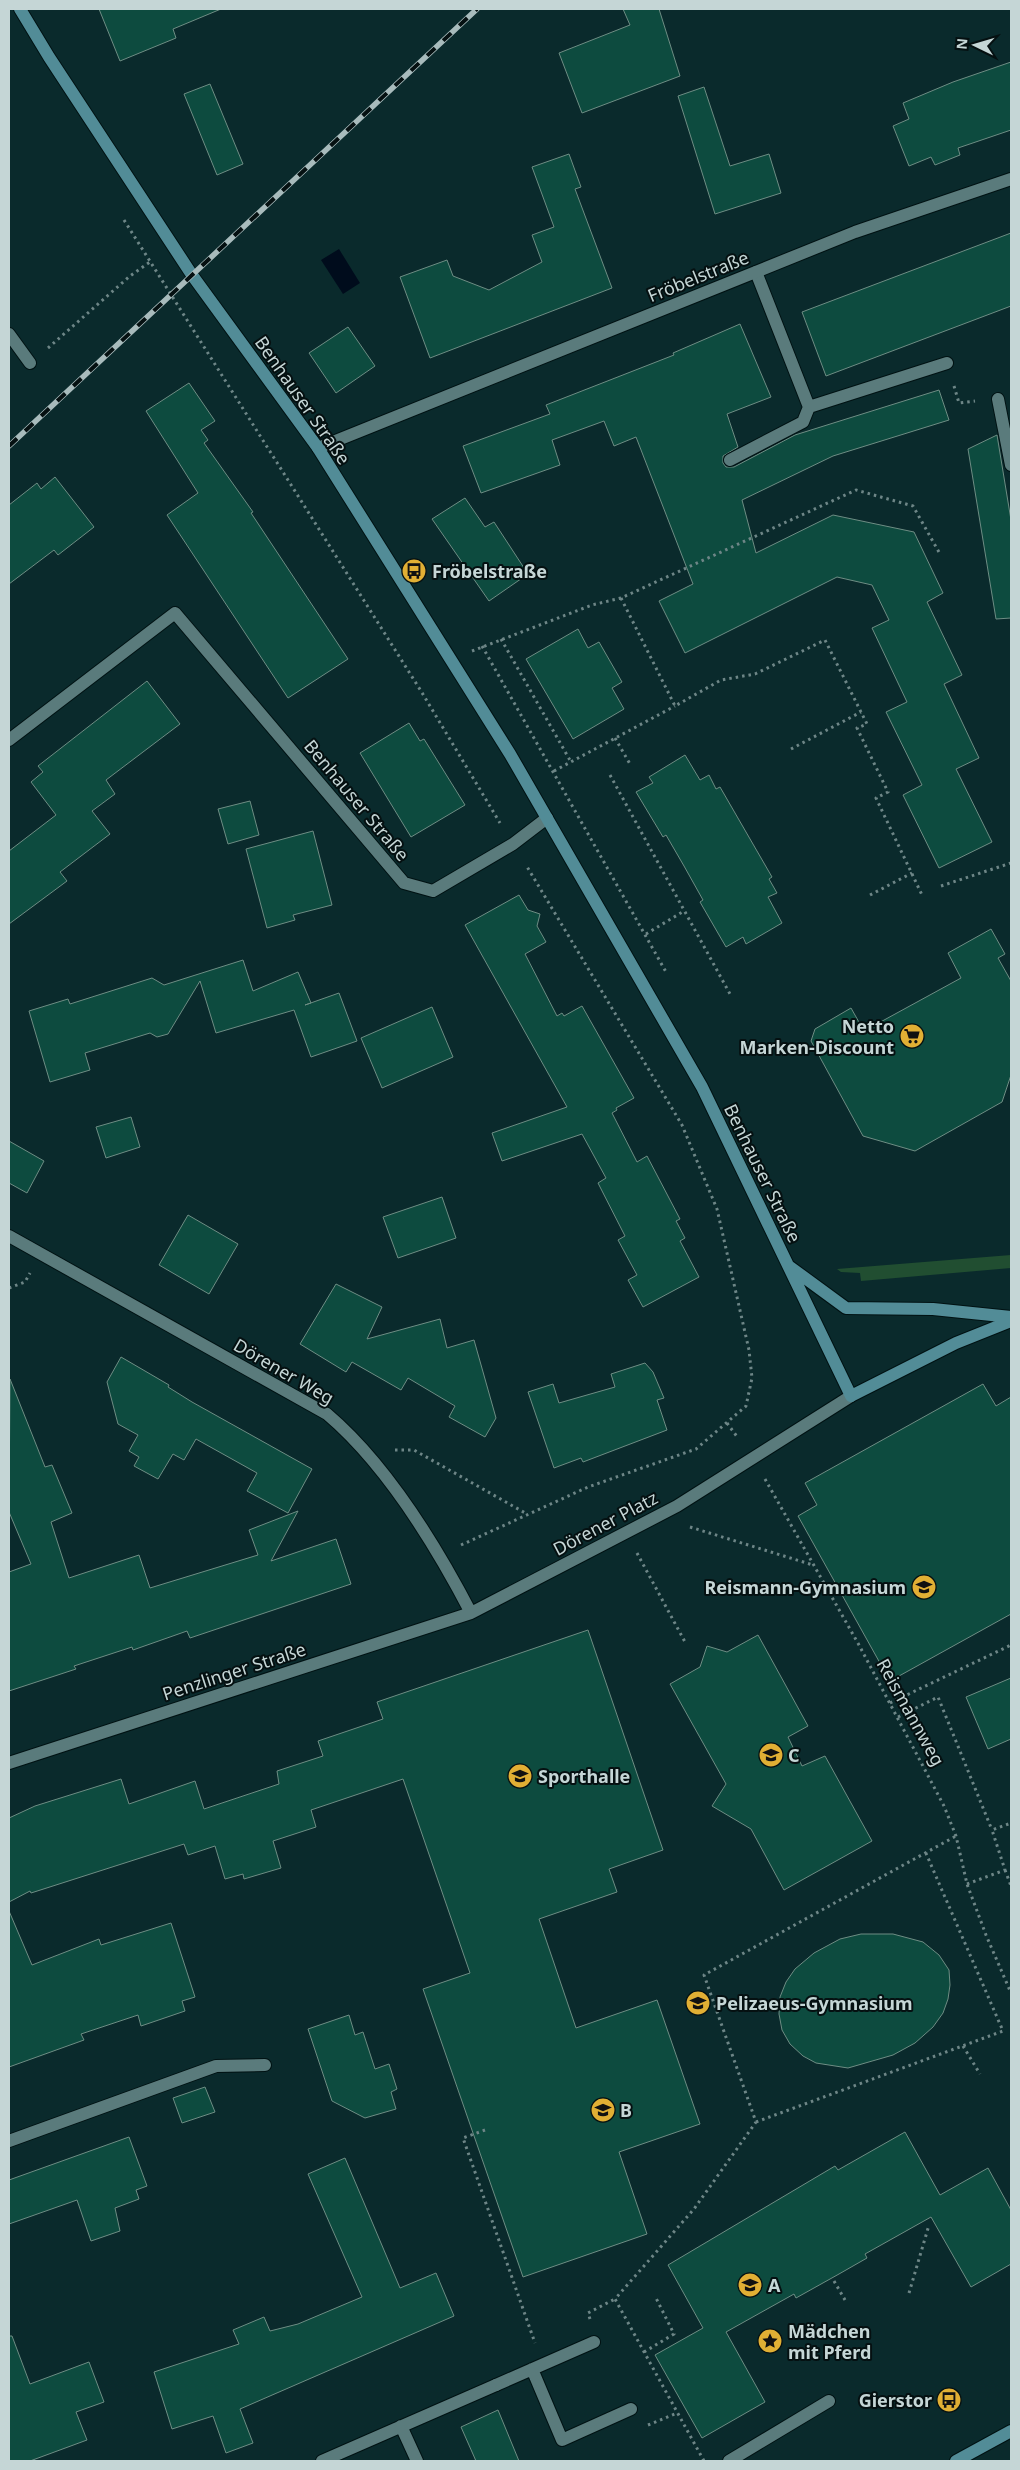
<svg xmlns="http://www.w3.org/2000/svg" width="1020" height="2470" font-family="'Noto Sans',sans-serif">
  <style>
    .green { fill: #214e31 }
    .water { fill: #000c1c }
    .building { fill: #0d4b3f; stroke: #6e8d84 }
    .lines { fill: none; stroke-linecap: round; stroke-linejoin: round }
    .lane-casing { stroke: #001213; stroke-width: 14 }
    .street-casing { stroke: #001213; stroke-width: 14 }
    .secondary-casing { stroke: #001213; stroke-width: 14 }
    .path { stroke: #6e8687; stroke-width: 3; stroke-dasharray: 2.5 4; stroke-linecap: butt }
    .lane { stroke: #5a7b7c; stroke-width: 12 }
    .street { stroke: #5a7b7c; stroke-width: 12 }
    .secondary { stroke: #528c97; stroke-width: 12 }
    .rail-casing { stroke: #a8bbbc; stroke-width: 5.5 }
    .rail { stroke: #051011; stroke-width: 4; stroke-dasharray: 11; stroke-linecap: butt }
    .labels { text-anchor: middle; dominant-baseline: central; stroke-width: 4; stroke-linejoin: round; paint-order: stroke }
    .street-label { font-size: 18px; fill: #c5d6d6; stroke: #051011 }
    .poi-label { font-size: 18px; font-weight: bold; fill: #c5d6d6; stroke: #051011; text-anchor: start }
  </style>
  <rect width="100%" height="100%" fill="#0a2a2c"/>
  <path class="green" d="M1011,1255v13l-150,13 -1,-8 -19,-1 -4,-3z"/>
  <path class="water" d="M339,249l21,34 -17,11 -22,-34z"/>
  <path class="building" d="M99,9h122l-48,20 3,9 -56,23z
    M623,9h36l21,67 -98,37 -23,-60 71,-28z
    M1011,62v68l-53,18 2,7 -25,10 -4,-8 -22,9 -16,-40 16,-7 -6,-16 50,-21z
    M210,84l33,80 -26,11 -33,-81z
    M704,87l26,79 39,-12 12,39 -66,21 -37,-118z
    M569,154l12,33 -6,2 37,99 -182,70 -30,-81 47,-17 6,16 36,14 53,-28 -10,-27 22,-8 -22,-60z
    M1011,233v73l-185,70 -24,-64z
    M740,324l31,73 -44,17 11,33 -15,9v7l3,4h8l61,-32 144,-45 10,30 -116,36 -91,44 14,53 77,-38 81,17 29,61 -16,9 35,73 -18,9 35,74 -23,11 36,73 -53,26 -36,-73 19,-10 -36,-73 21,-10 -35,-74 17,-8 -17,-35 -35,-8 -152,76 -26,-52 34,-17 -57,-147 -22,9 -10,-25 -52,19 8,25 -79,28 -18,-47 87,-32 -4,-9 128,-50 -1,-2z
    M348,327l27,39 -39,27 -27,-40z
    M189,383l26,38 -14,9 7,10 -4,3 49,69 -2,1 97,146 -60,39 -121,-183 31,-22 -52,-82z
    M997,435l14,85v98l-15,1 -28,-170z
    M55,477l39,50 -36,28 -4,-5 -45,34v-79l28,-22 4,6z
    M465,498l20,29 9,-5 34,52 -39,27 -57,-82z
    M578,629l10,19 11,-6 23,40 -10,6 12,21 -51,30 -47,-80z
    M147,681l33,43 -74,56 9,14 -23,17 18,23 -50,38 7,9 -58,43v-73l47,-36 -25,-33 12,-10 -5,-6z
    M409,723l11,18 4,-2 41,66 -54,32 -51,-84z
    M685,755l15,25 9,-5 7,14 4,-2 52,90 -3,2 8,14 -9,4 14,26 -36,21 -3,-7 -17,10 -26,-45 3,-2 -19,-34 -18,-31 -3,2 -27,-45 17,-9 -4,-6z
    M250,801l9,34 -31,9 -10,-35z
    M313,831l19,74 -39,10 2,5 -28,8 -21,-79z
    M519,895l9,15 12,4 -3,12 9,16 -21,12 32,62 5,-3 2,3 18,-10 52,92 -18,10 1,2 -5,3 25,49 10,-6 33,63 -4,2 9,17 -5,3 19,36 -56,30 -15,-27 9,-5 -19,-35 7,-4 -27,-53 8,-5 -24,-44 -80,27 -10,-28 75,-26 -102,-182z
    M991,929l14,25 -7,4 13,23v94l-9,27 -87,49 -52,-15 -52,-95 4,-12 36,-21 13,23 97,-53 -13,-25z
    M243,960l10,31 45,-19 13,31 -6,2 34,-12 18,48 -46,16 -17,-47 -78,23 -16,-52 -32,53 -11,3 -7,-4 -65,20 5,17 -40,12 -21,-71 39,-12 2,5 82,-26 12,7z
    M432,1007l21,50 -71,31 -21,-50z
    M131,1117l9,30 -34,11 -10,-31z
    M9,1141l35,20 -17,32 -18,-10z
    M442,1197l14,41 -58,20 -15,-41z
    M188,1215l50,29 -29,50 -50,-29z
    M336,1284l46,23 -15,32 73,-20 7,29 27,-8 22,78 -11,19 -36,-20 6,-11 -47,-28 -7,12 -49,-28 -6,10 -46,-28z
    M121,1357l48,28 -1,2 24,15 120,67 -24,44 -41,-22 10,-18 -61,-34 -12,21 -11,-6 -15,25 -24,-13 5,-9 -10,-6 9,-16 -20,-11 -11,-42z
    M645,1363l8,9 11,26 -7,2 10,30 -84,32 -2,-4 -27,10 -26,-76 25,-8 6,19 56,-16 -4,-13z
    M10,1379l35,88 7,-2 20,48 -21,9 18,56 70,-23 11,33 108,-33 -9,-25 49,-19 -27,50 65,-22 15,45 -161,54 -3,-7 -54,19 -1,-3 -58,19 2,3 -67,22v-119l22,-8 -22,-52z
    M983,1384l13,22 15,-9v217l-121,67 -92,-165 19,-11 -12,-22z
    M588,1630l75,220 -54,19 8,23 -78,27 37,109 81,-28 43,124 -81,28 28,82 -124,43 -100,-288 47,-16 -67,-194 -92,31 5,17 -43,14 8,27 -37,11 -1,-5 -18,5 -10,-33 -27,9 -4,-11 -153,49 -1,-2 -21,11v-84l26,-12 86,-27 8,25 66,-23 9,28 75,-25 -2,-13 46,-15 -5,-15 65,-22 -6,-17z
    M758,1635l50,91 -20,11 14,29 23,-10 47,85 -88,49 -33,-61 -39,-23 14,-22 -56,-100 30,-17 7,-21 20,6z
    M1011,1678v61l-23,10 -22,-52z
    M9,1911l23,54 67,-26 2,6 70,-22 24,74 -13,4 3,10 -44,15 -3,-11 -57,19 3,6 -75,27z
    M861,1934h32l30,8 16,13 10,15 1,15 -2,14 -5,14 -10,14 -18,16 -22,12 -45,13 -32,-5 -13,-7 -13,-12 -8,-14 -3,-16 1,-17 6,-15 9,-13 19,-16 26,-14z
    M349,2015l6,20 8,-3 12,37 14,-5 8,25 -6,3 5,17 -31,9 -33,-17 -24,-72z
    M205,2087l10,25 -33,11 -9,-25z
    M905,2132l35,63 48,-27 23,42v54l-40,23 -40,-70 -66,37 2,4 -28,16 -43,24 -2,-4 -68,38 39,70 -63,36 -47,-83 48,-27 -35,-63 167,-99 3,4z
    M129,2137l18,49 -11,4 3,9 -24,9 5,23 -29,10 -14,-41 -68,24v-44z
    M345,2158l55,130 36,-15 18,43 -214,93 13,34 -27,10 -13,-37 -41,13 -18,-57 85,-28 -6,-14 31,-13 6,14 28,-7 64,-27 -54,-123z
    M9,2336h3l18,48 59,-22 15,40 -28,10 11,28 -57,21h-21z
    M498,2410l21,51h-43l-15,-34z"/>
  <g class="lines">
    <defs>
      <path id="lane" d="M756,272l53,135 138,-44
        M998,399l13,66
        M730,460l73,-38 6,-15
        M532,2369l30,71 69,-31
        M496,2385l98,-43
        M729,2461l100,-60"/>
      <path id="street" d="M9,334l21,29
        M318,448l537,-216 156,-53
        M9,740l166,-127 229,270 29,8 80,-47 34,-26
        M9,1236l318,178c59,50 108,130 144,199
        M9,1763l462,-150 206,-107 174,-110
        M9,2141l207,-75 49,-1
        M401,2426l16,35
        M322,2461l174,-76"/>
      <path id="secondary" d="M20,9l29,48 143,218 126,173 192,306 192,333 149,309 105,-53 55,-22
        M790,1267l56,41 87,1 78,8
        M956,2461l55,-30"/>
    </defs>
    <use href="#lane" class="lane-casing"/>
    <use href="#street" class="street-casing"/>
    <use href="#secondary" class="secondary-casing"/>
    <path class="path" d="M124,220l297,471 79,132
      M48,348l82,-72 20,-14
      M954,386l5,17 16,-2
      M621,598l54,108 46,-26 34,-6 70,-34 42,84 -10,4 31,64 -12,6 46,97
      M501,639l70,123
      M482,646l184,326
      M472,651l120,-46 29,-7 235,-108 57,16 27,48
      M615,738l15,26
      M791,749l70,-37
      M554,771l121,-65
      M610,775l120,219
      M941,886l70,-23
      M870,895l42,-22
      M646,934l38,-23
      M9,1288l16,-6 5,-9
      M727,1423l11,15
      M395,1450h19l113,64
      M765,1479l94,166 85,161 12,30 11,48 19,51 25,58
      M690,1527l123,38
      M461,1545l127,-58 108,-38 50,-43 6,-28 -3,-28 -32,-141 -35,-84 -156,-260
      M637,1553l48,89
      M890,1703l121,-58
      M898,1717l40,-20 54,133
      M1005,1870l6,16
      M967,1884l38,-14 -13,-40 19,-7
      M963,2046l17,28
      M756,2122l247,-91 -78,-180
      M485,2130l-22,8 72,205
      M834,2281l11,19
      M909,2293l20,-68
      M590,2319l-2,-6 27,-14
      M644,2352l30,-18 -19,-38
      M648,2425l29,-12
      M704,2461l-89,-162 79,-90 62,-87 -52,-147 252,-139"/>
    <use href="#lane" class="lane"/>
    <use href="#street" class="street"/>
    <use href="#secondary" class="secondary"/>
    <defs>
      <path id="rail" d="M9,446l468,-437"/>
    </defs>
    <use href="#rail" class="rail-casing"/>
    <use href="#rail" class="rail"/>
  </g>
  <defs>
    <symbol id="bus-disc" viewBox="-11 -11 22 22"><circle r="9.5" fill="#e1af34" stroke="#051011"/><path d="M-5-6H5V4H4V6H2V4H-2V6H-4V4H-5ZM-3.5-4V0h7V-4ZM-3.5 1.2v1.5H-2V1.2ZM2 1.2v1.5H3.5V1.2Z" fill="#111"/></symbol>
    <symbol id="supermarket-disc" viewBox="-11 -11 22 22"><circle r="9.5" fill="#e1af34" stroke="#051011"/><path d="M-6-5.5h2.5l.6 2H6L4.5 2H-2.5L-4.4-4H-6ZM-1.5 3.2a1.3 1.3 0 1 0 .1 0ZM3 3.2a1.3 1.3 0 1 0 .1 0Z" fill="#111"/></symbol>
    <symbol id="school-disc" viewBox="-11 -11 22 22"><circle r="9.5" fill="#e1af34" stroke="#051011"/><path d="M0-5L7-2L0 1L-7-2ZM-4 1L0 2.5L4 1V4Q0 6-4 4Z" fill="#111"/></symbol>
    <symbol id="sight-disc" viewBox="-11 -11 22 22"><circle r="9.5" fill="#e1af34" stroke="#051011"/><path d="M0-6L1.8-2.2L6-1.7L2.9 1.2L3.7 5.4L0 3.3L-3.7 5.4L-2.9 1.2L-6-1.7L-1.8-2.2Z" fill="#111"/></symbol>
  </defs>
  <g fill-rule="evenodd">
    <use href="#bus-disc" x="400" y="557" width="28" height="28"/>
    <use href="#supermarket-disc" x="898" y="1022" width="28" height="28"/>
    <use href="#school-disc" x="910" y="1573" width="28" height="28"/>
    <use href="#school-disc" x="757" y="1741" width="28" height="28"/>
    <use href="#school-disc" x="506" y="1762" width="28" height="28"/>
    <use href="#school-disc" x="684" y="1989" width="28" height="28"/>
    <use href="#school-disc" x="589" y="2096" width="28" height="28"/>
    <use href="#school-disc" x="736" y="2271" width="28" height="28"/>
    <use href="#sight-disc" x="756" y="2327" width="28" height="28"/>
    <use href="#bus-disc" x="935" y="2386" width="28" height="28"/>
  </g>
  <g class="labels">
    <g class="street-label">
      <text transform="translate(698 276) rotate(-22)">Fröbelstraße</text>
      <text transform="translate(303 400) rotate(55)">Benhauser Straße</text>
      <text transform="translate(357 800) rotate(50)">Benhauser Straße</text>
      <text transform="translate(763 1173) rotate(64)">Benhauser Straße</text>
      <text transform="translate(284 1371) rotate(30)">Dörener Weg</text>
      <text transform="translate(605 1523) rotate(-28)">Dörener Platz</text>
      <text transform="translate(234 1671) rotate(-18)">Penzlinger Straße</text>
      <text transform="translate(911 1712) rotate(61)">Reismannweg</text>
    </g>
    <g class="poi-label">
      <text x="432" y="571">Fröbelstraße</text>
      <text x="894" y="1026" text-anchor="end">Netto<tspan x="894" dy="21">Marken-Discount</tspan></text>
      <text x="906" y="1587" text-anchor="end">Reismann-Gymnasium</text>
      <text x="788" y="1755">C</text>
      <text x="538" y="1776">Sporthalle</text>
      <text x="716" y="2003">Pelizaeus-Gymnasium</text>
      <text x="620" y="2110">B</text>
      <text x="768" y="2285">A</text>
      <text x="788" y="2331">Mädchen<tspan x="788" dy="21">mit Pferd</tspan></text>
      <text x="932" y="2400" text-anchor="end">Gierstor</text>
    </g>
  </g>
  <rect width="1020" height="2470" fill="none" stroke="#c5d6d6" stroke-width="20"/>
  <g transform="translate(975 45) rotate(275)" stroke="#051011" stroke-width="4" paint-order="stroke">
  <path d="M0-4L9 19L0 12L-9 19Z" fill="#c5d6d6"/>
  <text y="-8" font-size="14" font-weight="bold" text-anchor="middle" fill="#c5d6d6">N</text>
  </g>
</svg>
